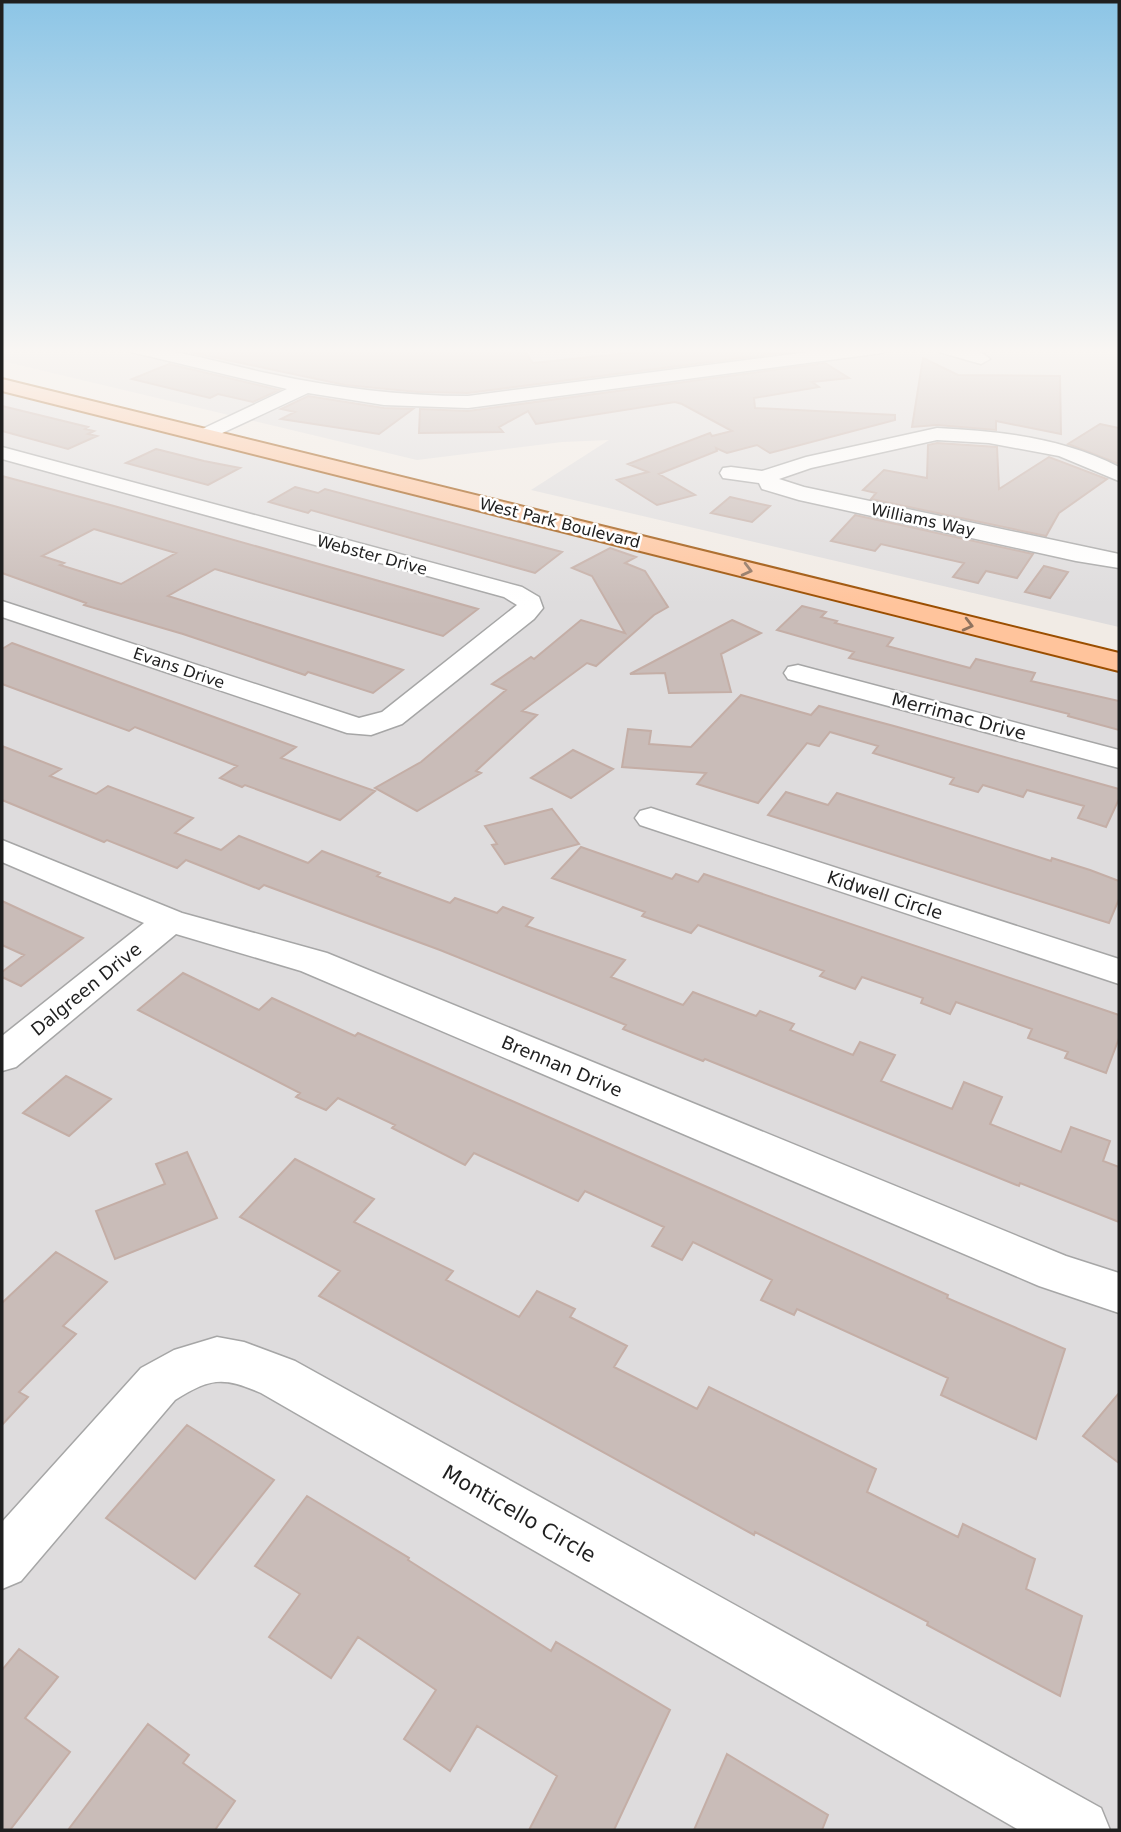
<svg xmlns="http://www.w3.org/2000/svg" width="1121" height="1832" font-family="'DejaVu Sans',sans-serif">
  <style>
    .residential { fill: #dedcdd }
    .building { fill: #c9bcb8; stroke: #c4aea6; stroke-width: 2; fill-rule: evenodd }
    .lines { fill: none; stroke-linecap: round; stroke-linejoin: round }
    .minor-casing { stroke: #a6a6a6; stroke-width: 3 }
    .major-casing { stroke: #9b4e00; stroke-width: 4 }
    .minor { fill: #fff; fill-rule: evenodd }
    .major { fill: #ffc49c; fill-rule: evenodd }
    .oneway { stroke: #8f725e }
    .labels { text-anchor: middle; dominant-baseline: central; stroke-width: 5; stroke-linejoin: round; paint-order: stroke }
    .far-street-label { font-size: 16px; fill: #1f1f1f; stroke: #fff }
    .street-label { font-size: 18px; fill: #1f1f1f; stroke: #fff }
    .near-street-label { font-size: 21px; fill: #1f1f1f; stroke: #fff }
  </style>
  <rect width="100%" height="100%" fill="#f1ebe5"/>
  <path class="residential" d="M2,348h1108l9,4v275l-588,-137 78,-50 -47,2 -145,18 -415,-99z
    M2,393l1117,279v1158h-1117z"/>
  <path class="building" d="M207,348h315l11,15 143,-15 8,3 22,-3 98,2 -336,43 -50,-1 -73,-7 -151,-32z
    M923,358l35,17 102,1 1,58 -65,-13v9l-59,-5 -25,2z
    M825,363l24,15 -37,4 7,5 -65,11 1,10 140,7v5l-125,33 -13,-8 -30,8 -11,-5 1,3 -58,23 36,21 -38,10 -40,-25 31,-8 -20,-8 82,-31 2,3 20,-5 -50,-27 -7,-2 -139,22 -8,-13 -29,16 4,5 -84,1 1,-24 48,2z
    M169,364l110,26 -26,12 -35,-8 -8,4 -78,-19z
    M308,396l76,12 29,1 -34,25 -98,-15 14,-7 -14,-3z
    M2,406l86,21 -3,2 9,2 -6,3 9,2 -29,13 -66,-18z
    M1100,424l19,4v36l-51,-20z
    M937,443l60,4 2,42 50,-32 58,22 -48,34 -13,23 -175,-37 5,-6 -13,-3 21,-20 43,8 1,-33z
    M156,449l48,12 36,7 -32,17 -82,-22z
    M2,476l112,30 364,103 -35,27 -228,-67 -47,27 235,74 -30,23 -65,-21 -3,3 -122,-41 -99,-29 2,-2 -84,-30zM94,529l82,24 -55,31 -61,-19 4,-2 -22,-7z
    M295,487l23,6 7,-4 237,63 -27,21 -224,-63 -3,3 -39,-11z
    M730,497l40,9 -18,16 -41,-9z
    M855,515l178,39 -16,24 -31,-7 -8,12 -25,-6 11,-14 -83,-19 -6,7 -44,-10z
    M610,548l26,9 -11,6 20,8 23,36 -14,8 -58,51 -9,-3 -65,48 15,4 -61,56 5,2 -64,38 -42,-23 46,-26 85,-72 -14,-6 39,-27 3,2 47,-39 44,13 -33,-57 -20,-8z
    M1044,566l24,6 -18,26 -25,-6z
    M802,606l24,6 -5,5 16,4 -2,2 58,15 -6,8 83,22 6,-9 33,8 26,6 -4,8 88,20v29l-51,-14 1,-2 -220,-56 5,-6 -77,-22z
    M732,620l29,13 -40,21 10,38 -62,1 -4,-20 -35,1z
    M12,643l284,104 -15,11 94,33 -35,29 -95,-35 -3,2 -22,-9 17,-12 -102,-39 -6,4 -127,-47v-35z
    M741,695l70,20 8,-9 75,20 225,63v10l-13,28 -28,-9 6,-12 -57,-16 -4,7 -40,-12 -5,7 -28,-8 4,-6 -81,-25 5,-7 -48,-14 -11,14 -12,-3 -49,60 -61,-19 9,-11 -84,-6 6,-38 23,2 -2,13 42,3z
    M2,746l59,23 -11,7 46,18 12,-8 85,32 -18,15 46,17 18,-14 69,27 14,-12 58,22 -3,3 73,27 5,-5 42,15 6,-6 30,11 -7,8 99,34 -14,17 72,28 10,-13 63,24 4,-5 34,13 -4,6 63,25 7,-13 35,13 -14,26 71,28 12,-27 38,15 -12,27 71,28 10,-25 39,14 -7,20 16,6v55l-99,-39 -1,3 -314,-127 -2,2 -80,-32 3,-4 -186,-75 -176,-65 -5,4 -73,-29 -9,8 -70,-28 -3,2 -102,-42z
    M573,750l40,19 -42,29 -40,-20z
    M786,792l42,13 9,-12 214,68 1,-3 38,12 29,11v18l-10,24 -341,-108z
    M552,809l27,35 -74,20 -13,-19 5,-1 -12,-18z
    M581,847l91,32 4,-5 22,8 6,-8 415,141v23l-13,35 -41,-15 3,-6 -40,-14 4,-9 -76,-27 -6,12 -29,-11 2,-5 -61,-21 -7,12 -35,-13 4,-5 -126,-46 -7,8 -49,-17 3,-4 -93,-34z
    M2,901l28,13 53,24 -62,48 -19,-9v-5l22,-17 -22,-10z
    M183,973l76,37 13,-12 83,38 3,-3 365,161 225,101 -1,3 118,51 -29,90 -95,-44 7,-17 -151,-69 -3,6 -33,-15 11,-20 -79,-38 -11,18 -30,-14 12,-19 -79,-36 -7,10 -104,-48 -9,12 -73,-37 3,-3 -57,-27 -12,12 -30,-13 4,-4 -162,-83z
    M66,1076l45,23 -42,37 -46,-23z
    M187,1152l30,66 -102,41 -19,-48 69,-27 -9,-20z
    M295,1159l79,40 -20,23 99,49 -7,9 73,37 18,-26 38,18 -5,8 57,29 -13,21 83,42 12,-22 167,82 -9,23 91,45 5,-13 72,35 -9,30 56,27 -22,80 -133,-71 1,-3 -173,-90 -1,3 -435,-239 21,-25 -100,-54z
    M56,1252l51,30 -44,44 13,8 -57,58 9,5 -26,28v-122z
    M1119,1393v70l-36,-27z
    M187,1425l87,55 -79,99 -89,-61z
    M307,1496l102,62 -1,2 143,91 5,-9 114,68 -56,120h-85l28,-54 -80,-50 -27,45 -46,-32 32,-49 -78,-53 -27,41 -62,-41 31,-43 -45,-28z
    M19,1649l39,28 -33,41 45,34 -60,78h-8v-160z
    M148,1724l41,31 -6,8 52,38 -20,29h-147z
    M727,1754l101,61 -6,15h-128z"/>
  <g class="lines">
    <defs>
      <path id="minor" d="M128,348c49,0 95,16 143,26 65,14 130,22 197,22l372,-48h51l-9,5 -414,55 -84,-3 -76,-12 -103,48 -7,-2 -3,-4 3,-4 89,-42 -156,-37z
        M936,348c17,0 41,-2 54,11l-9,5 -42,-12z
        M937,428c63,3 126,10 182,39v14l-60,-25 -70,-13 -52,-3 -126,28 -32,11 25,8 315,67v14l-43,-7 -277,-61 -37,-11 -3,-6 -36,-5 -3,-5 3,-5 8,-1 31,4 44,-14z
        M2,447l520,140 17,10 4,11 -9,11 -132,105 -31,11 -24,-2 -345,-116v-16l357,117 23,-6 135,-107 -13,-8 -502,-138z
        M798,665l321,85v18l-331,-89 -4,-6 4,-6z
        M651,808l468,151v25l-479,-159 -5,-7 5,-7z
        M2,840l180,73 145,40 739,303 53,17v40l-80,-27 -738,-315 -125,-37 -160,133 -14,4v-35l142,-113 -142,-61z
        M217,1337l27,5 51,19 806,447 9,22h-91l-758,-437c-38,-17 -51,-15 -86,7l-154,181 -19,8v-67l139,-154 33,-18z"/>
      <path id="major" d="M2,379l1117,274v18l-1117,-280z"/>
    </defs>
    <use href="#minor" class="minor-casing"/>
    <use href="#major" class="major-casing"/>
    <use href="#minor" class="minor"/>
    <use href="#major" class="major"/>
  </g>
  <defs><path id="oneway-chevron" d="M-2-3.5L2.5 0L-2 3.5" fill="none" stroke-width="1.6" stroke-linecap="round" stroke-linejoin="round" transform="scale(1.75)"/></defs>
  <g class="oneway">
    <use href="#oneway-chevron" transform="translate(747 570) rotate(14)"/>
    <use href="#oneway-chevron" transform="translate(968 625) rotate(14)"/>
  </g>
  <linearGradient id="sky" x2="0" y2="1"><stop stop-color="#8cc5e6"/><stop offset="0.58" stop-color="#f9f6f3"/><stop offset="1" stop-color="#f9f6f3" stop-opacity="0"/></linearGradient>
  <rect width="1121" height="605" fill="url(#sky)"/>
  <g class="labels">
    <g class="far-street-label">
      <text transform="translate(923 520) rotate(12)">Williams Way</text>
      <text transform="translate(560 523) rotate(14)">West Park Boulevard</text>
      <text transform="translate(372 555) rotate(15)">Webster Drive</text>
      <text transform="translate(179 668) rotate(19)">Evans Drive</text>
    </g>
    <g class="street-label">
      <text transform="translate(959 716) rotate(15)">Merrimac Drive</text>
      <text transform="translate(885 895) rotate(18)">Kidwell Circle</text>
      <text transform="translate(86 989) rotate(-39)">Dalgreen Drive</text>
      <text transform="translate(562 1066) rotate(23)">Brennan Drive</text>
    </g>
    <g class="near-street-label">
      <text transform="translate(519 1514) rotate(30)">Monticello Circle</text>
    </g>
  </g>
  <rect width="1121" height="1832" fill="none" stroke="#1f1f1f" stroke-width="7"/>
</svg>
